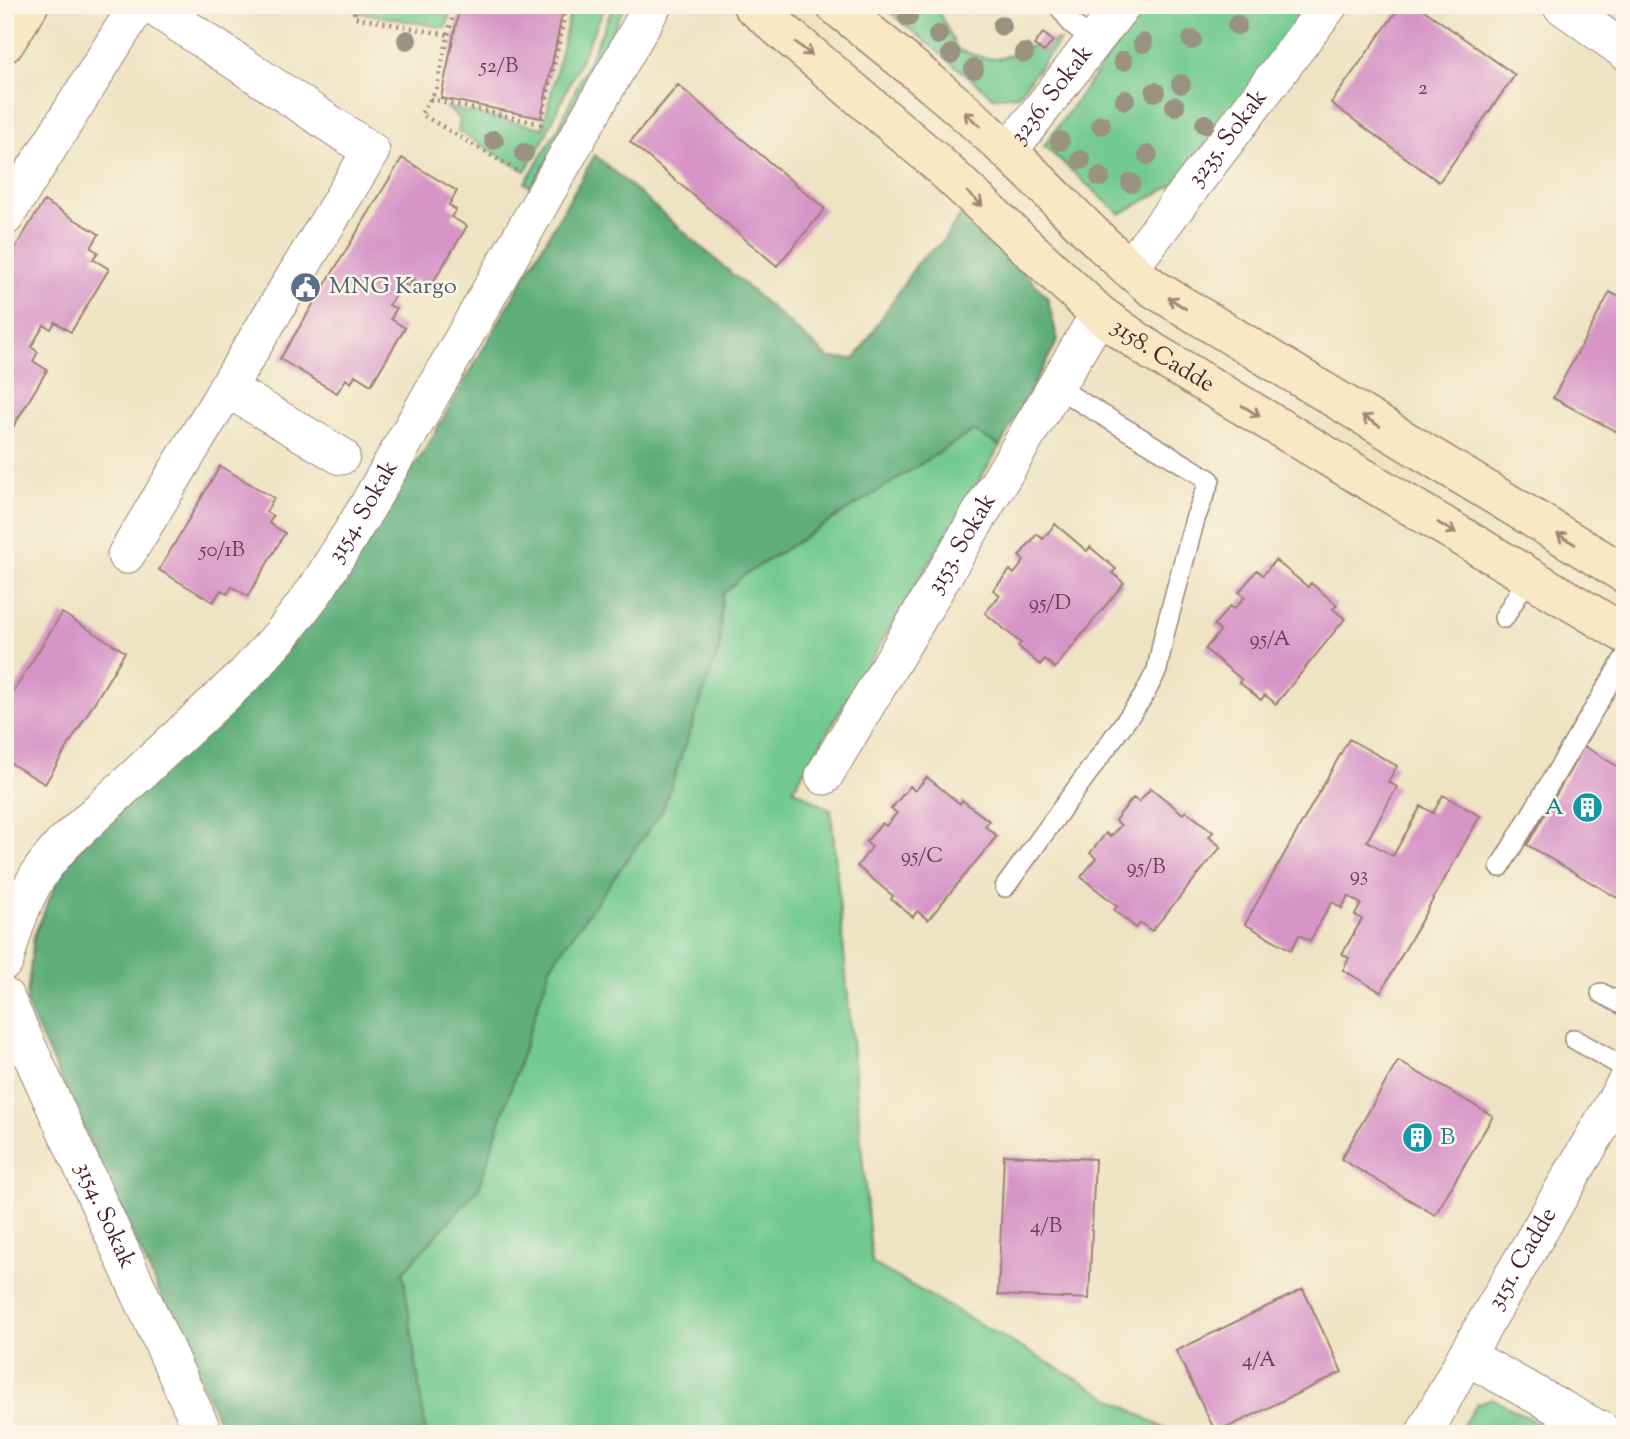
<svg xmlns="http://www.w3.org/2000/svg" width="1630" height="1439" font-family="'Sorts Mill Goudy',serif">
  <style>
    .green { fill: #73ca90; stroke: #5e745e; stroke-width: 2 }
    .forest { fill: #5eae7a; stroke: #546652; stroke-width: 2 }
    .building { fill: #d795c7 }
    .lines { fill: none; stroke-linecap: round; stroke-linejoin: round }
    .lane-casing { stroke: #9c8176; stroke-width: 22 }
    .street-casing { stroke: #9c8176; stroke-width: 39 }
    .secondary-casing { stroke: #9c8176; stroke-width: 41 }
    .path { stroke: #9c8176; stroke-width: 4.5; stroke-dasharray: 2 5; stroke-linecap: butt }
    .lane { stroke: #fff; stroke-width: 19 }
    .street { stroke: #fff; stroke-width: 37 }
    .secondary { stroke: #f8e8c3; stroke-width: 38 }
    .tree { fill: #9a937f }
    .oneway { stroke: #a18477 }
    .labels { text-anchor: middle; dominant-baseline: central; stroke-width: 5; stroke-linejoin: round; paint-order: stroke }
    .number-label { font-size: 21px; fill: #6d3c52 }
    .street-label { font-size: 24px; fill: #4a1f2b; stroke: #fcf5e5 }
    .service-label { font-size: 24px; fill: #4e5e75; stroke: #fcf5e5; text-anchor: start }
    .culture-label { font-size: 24px; fill: #0d838f; stroke: #fcf5e5; text-anchor: end }
  </style>
  <rect width="100%" height="100%" fill="#fcf5e5"/>
  <filter id="ink" filterUnits="userSpaceOnUse"><feTurbulence type="fractalNoise" baseFrequency=".0143" numOctaves="2"/><feDisplacementMap in="SourceGraphic" scale="14" xChannelSelector="R" yChannelSelector="G"/><feConvolveMatrix kernelMatrix="1 2 1 2 8 2 1 2 1" color-interpolation-filters="sRGB"/></filter>
  <filter id="wash" filterUnits="userSpaceOnUse"><feTurbulence type="fractalNoise" baseFrequency=".00686" numOctaves="4" result="noise"/><feDisplacementMap in="SourceGraphic" scale="28" xChannelSelector="R" yChannelSelector="G"/><feGaussianBlur stdDeviation="1.57" result="paint"/><feColorMatrix in="noise" values="0 0 0 0 0 0 0 0 0 0 0 0 0 0 0 0 0 1.4 0 .05"/><feComposite in="paint" operator="in"/></filter>
  <g filter="url(#wash)">
    <rect width="100%" height="100%" fill="#eee3c2"/>
    <path class="green" d="M358,5h94l-6,23 -89,-16z
      M572,5h34l-62,134 -19,32 -67,-40 2,-12 -15,-12 98,21z
      M614,5h11l-59,124 -35,58 -6,-4 35,-58z
      M881,5h54l23,45 27,8h17l32,-13 10,7 9,-11 7,-1 -42,55 -25,2z
      M1145,5h173l-144,180 -54,29 -76,-68z
      M973,431l27,15 -207,343 38,21 41,453 302,171h-748l-23,-162 75,-83 73,-224 111,-154 57,-162 3,-54 19,-18z
      M1492,1398l65,36h-100l20,-30z"/>
    <path class="forest" d="M595,155l234,203 26,1 63,-97 24,-20 23,-33 82,88 11,43 -58,106 -27,-15 -232,146 -19,18 -3,54 -57,162 -111,154 -73,224 -75,83 23,162h-201l-199,-430 8,-68 24,-57 34,-47 204,-192 129,-190z"/>
    <g id="blocks">
      <path class="building" d="M460,5h104l-23,113 -100,-20z
        M1401,5h16l98,70 -76,107 -108,-79z
        M1043,33l10,8 -9,11 -10,-7z
        M678,85l147,124 -48,57 -147,-124z
        M402,158l55,33 -8,14 7,5 -5,7 16,9 -38,63 -16,-10 -4,7 -7,-3 -13,22 7,4 -5,10 14,9 -34,57 -16,-10 -4,8 -5,-4 -9,14 -57,-34z
        M44,201l55,33 -8,14 7,4 -5,7 16,10 -38,63 -16,-10 -4,7 -7,-4 -13,22 7,5 -5,9 14,9 -34,57 -8,-5v-158z
        M1610,292l15,8v136l-72,-38z
        M220,466l54,32 -8,14 7,4 -4,7 16,10 -37,63 -16,-9 -5,7 -6,-4 -8,12 -54,-32z
        M1055,524l32,27 3,-4 26,22 -4,4 12,10 -69,85 -11,-9 -4,6 -22,-19 3,-3 -36,-30 15,-18 -7,-5 17,-20 4,4 10,-13 -5,-5 18,-22 6,5z
        M1275,560l33,27 3,-4 26,22 -4,4 12,10 -69,85 -11,-9 -4,5 -22,-18 2,-3 -36,-30 15,-18 -6,-6 16,-19 4,3 11,-12 -6,-5 18,-22 6,5z
        M62,613l63,39 -80,132 -40,-24v-55z
        M1349,739l48,27 -9,16 9,5 -30,54 26,15 28,-50 12,7 10,-18 37,21 -99,176 -38,-22 6,-12 -7,-4 20,-35 -7,-4 6,-11 -13,-8 -6,12 -10,-6 -22,39 -11,-6 -8,15 -46,-26z
        M1584,746l41,25v123l-4,6 -94,-55z
        M927,777l33,27 2,-4 27,21 -4,5 12,10 -69,84 -11,-9 -4,6 -22,-18 2,-3 -36,-30 15,-19 -6,-5 16,-19 4,3 11,-13 -6,-4 19,-23 5,5z
        M1151,788l32,26 3,-3 27,21 -4,5 12,10 -69,84 -11,-8 -5,5 -22,-18 3,-4 -36,-29 15,-19 -6,-5 16,-20 4,4 11,-12 -6,-5 18,-22 6,4z
        M1398,1061l95,55 -58,99 -94,-56z
        M1004,1155l91,4 -6,140 -91,-4z
        M1303,1289l39,83 -126,61 -40,-82z"/>
    </g>
  </g>
  <g filter="url(#ink)">
    <use href="#blocks" fill-opacity="0" stroke="#9c8176" stroke-width="2"/>
    <g class="lines">
      <defs>
        <path id="lane" d="M1058,5l14,19 23,17
          M1504,618l24,-41
          M1500,867l125,-210
          M1005,887l138,-190 14,-27 7,-35 31,-116 15,-39 -154,-93
          M1601,993l24,13
          M1574,1039l51,29"/>
        <g id="street">
          <path d="M1561,5l64,46"/>
          <path id="s1" d="M1008,152l114,-147"/>
          <path d="M5,217l133,-212"/>
          <path id="s2" d="M1129,269l200,-264"/>
          <path d="M226,388l115,68"/>
          <path d="M126,555l245,-404 -220,-146"/>
          <path id="s3" d="M824,776l275,-462"/>
          <path id="s4" d="M5,961c7,-28 18,-63 34,-87 7,-11 16,-21 24,-30l183,-170 36,-40 35,-46 49,-79 287,-504"/>
          <path id="s5" d="M5,997l199,437"/>
          <path d="M1466,1356l141,78"/>
          <path id="s6" d="M1424,1434l42,-78 159,-272"/>
        </g>
        <g id="secondary">
          <path id="s7" d="M752,5l182,155 165,154 54,38 472,282"/>
          <path d="M835,5c59,48 120,96 175,148 48,45 92,95 143,135l472,286"/>
          <path d="M5,43l24,-38"/>
        </g>
      </defs>
      <use href="#lane" class="lane-casing"/>
      <use href="#street" class="street-casing"/>
      <use href="#secondary" class="secondary-casing"/>
      <path class="path" d="M355,5l-1,12 100,19
        M455,5l-19,85 -15,24 98,58
        M430,99l111,25 26,-119"/>
      <use href="#lane" class="lane"/>
      <use href="#street" class="street"/>
      <use href="#secondary" class="secondary"/>
    </g>
    <g class="tree">
      <circle cx="908" cy="17" r="10"/>
      <circle cx="1237" cy="25" r="10"/>
      <circle cx="1002" cy="26" r="10"/>
      <circle cx="938" cy="35" r="10"/>
      <circle cx="407" cy="40" r="10"/>
      <circle cx="1192" cy="40" r="10"/>
      <circle cx="1143" cy="43" r="10"/>
      <circle cx="1024" cy="53" r="10"/>
      <circle cx="951" cy="54" r="10"/>
      <circle cx="1123" cy="61" r="10"/>
      <circle cx="974" cy="69" r="10"/>
      <circle cx="1181" cy="84" r="10"/>
      <circle cx="1155" cy="92" r="10"/>
      <circle cx="1125" cy="100" r="10"/>
      <circle cx="1175" cy="106" r="10"/>
      <circle cx="1205" cy="124" r="10"/>
      <circle cx="1101" cy="125" r="10"/>
      <circle cx="494" cy="140" r="10"/>
      <circle cx="1060" cy="141" r="10"/>
      <circle cx="524" cy="153" r="10"/>
      <circle cx="1148" cy="155" r="10"/>
      <circle cx="1081" cy="160" r="10"/>
      <circle cx="1100" cy="177" r="10"/>
      <circle cx="1131" cy="183" r="10"/>
    </g>
    <defs><path id="oneway-shaft" d="M-6 0H5M1.5-3L5.5 0L1.5 3" fill="none" stroke-width="1.6" stroke-linecap="round" stroke-linejoin="round" transform="scale(1.75)"/></defs>
    <g class="oneway">
      <use href="#oneway-shaft" transform="translate(804 49) rotate(40)"/>
      <use href="#oneway-shaft" transform="translate(972 119) rotate(-138)"/>
      <use href="#oneway-shaft" transform="translate(975 199) rotate(43)"/>
      <use href="#oneway-shaft" transform="translate(1177 303) rotate(-147)"/>
      <use href="#oneway-shaft" transform="translate(1251 411) rotate(31)"/>
      <use href="#oneway-shaft" transform="translate(1371 421) rotate(-149)"/>
      <use href="#oneway-shaft" transform="translate(1447 528) rotate(31)"/>
      <use href="#oneway-shaft" transform="translate(1566 539) rotate(-149)"/>
    </g>
  </g>
  <defs>
    <symbol id="civic-disc" viewBox="-11 -11 22 22"><circle r="9.5" fill="#5c6f8a" stroke="#fcf5e5"/><path d="M-.6-6.5H3V-4.5H.6V-3L4-1V1h2V6H-6V1h2V-1L-.6-3ZM-1.2 2.5V6h2.4V2.5Z" fill="#fff"/></symbol>
    <symbol id="building-disc" viewBox="-11 -11 22 22"><circle r="9.5" fill="#0f9aa8" stroke="#fcf5e5"/><path d="M-4-6H4V6H1V3H-1V6H-4ZM-2.5-4.3h1.7v1.8h-1.7ZM.8-4.3h1.7v1.8H.8ZM-2.5-1h1.7V.8h-1.7ZM.8-1h1.7V.8H.8Z" fill="#fff"/></symbol>
  </defs>
  <g fill-rule="evenodd">
    <use href="#civic-disc" x="288" y="270" width="35" height="35"/>
    <use href="#building-disc" x="1570" y="790" width="35" height="35"/>
    <use href="#building-disc" x="1400" y="1120" width="35" height="35"/>
  </g>
  <g class="labels">
    <g class="number-label">
      <text x="499" y="67">52/B</text>
      <text x="1423" y="89">2</text>
      <text x="222" y="551">50/1B</text>
      <text x="1050" y="604">95/D</text>
      <text x="1270" y="640">95/A</text>
      <text x="922" y="857">95/C</text>
      <text x="1146" y="868">95/B</text>
      <text x="1359" y="876">93</text>
      <text x="1046" y="1227">4/B</text>
      <text x="1259" y="1361">4/A</text>
    </g>
    <g class="street-label">
      <text stroke="none"><textPath href="#s1" startOffset="72">3236. Sokak</textPath></text>
      <text stroke="none"><textPath href="#s2" startOffset="164">3235. Sokak</textPath></text>
      <text stroke="none"><textPath href="#s7" startOffset="541">3158. Cadde</textPath></text>
      <text stroke="none"><textPath href="#s4" startOffset="583">3154. Sokak</textPath></text>
      <text stroke="none"><textPath href="#s3" startOffset="270">3153. Sokak</textPath></text>
      <text stroke="none"><textPath href="#s5" startOffset="240">3154. Sokak</textPath></text>
      <text stroke="none"><textPath href="#s6" startOffset="201">3151. Cadde</textPath></text>
    </g>
    <g class="service-label">
      <text x="329" y="287">MNG Kargo</text>
    </g>
    <g class="culture-label">
      <text x="1564" y="808">A</text>
      <text x="1440" y="1138" text-anchor="start">B</text>
    </g>
  </g>
  <rect width="1630" height="1439" fill="none" stroke="#fcf5e5" stroke-width="28"/>
</svg>
